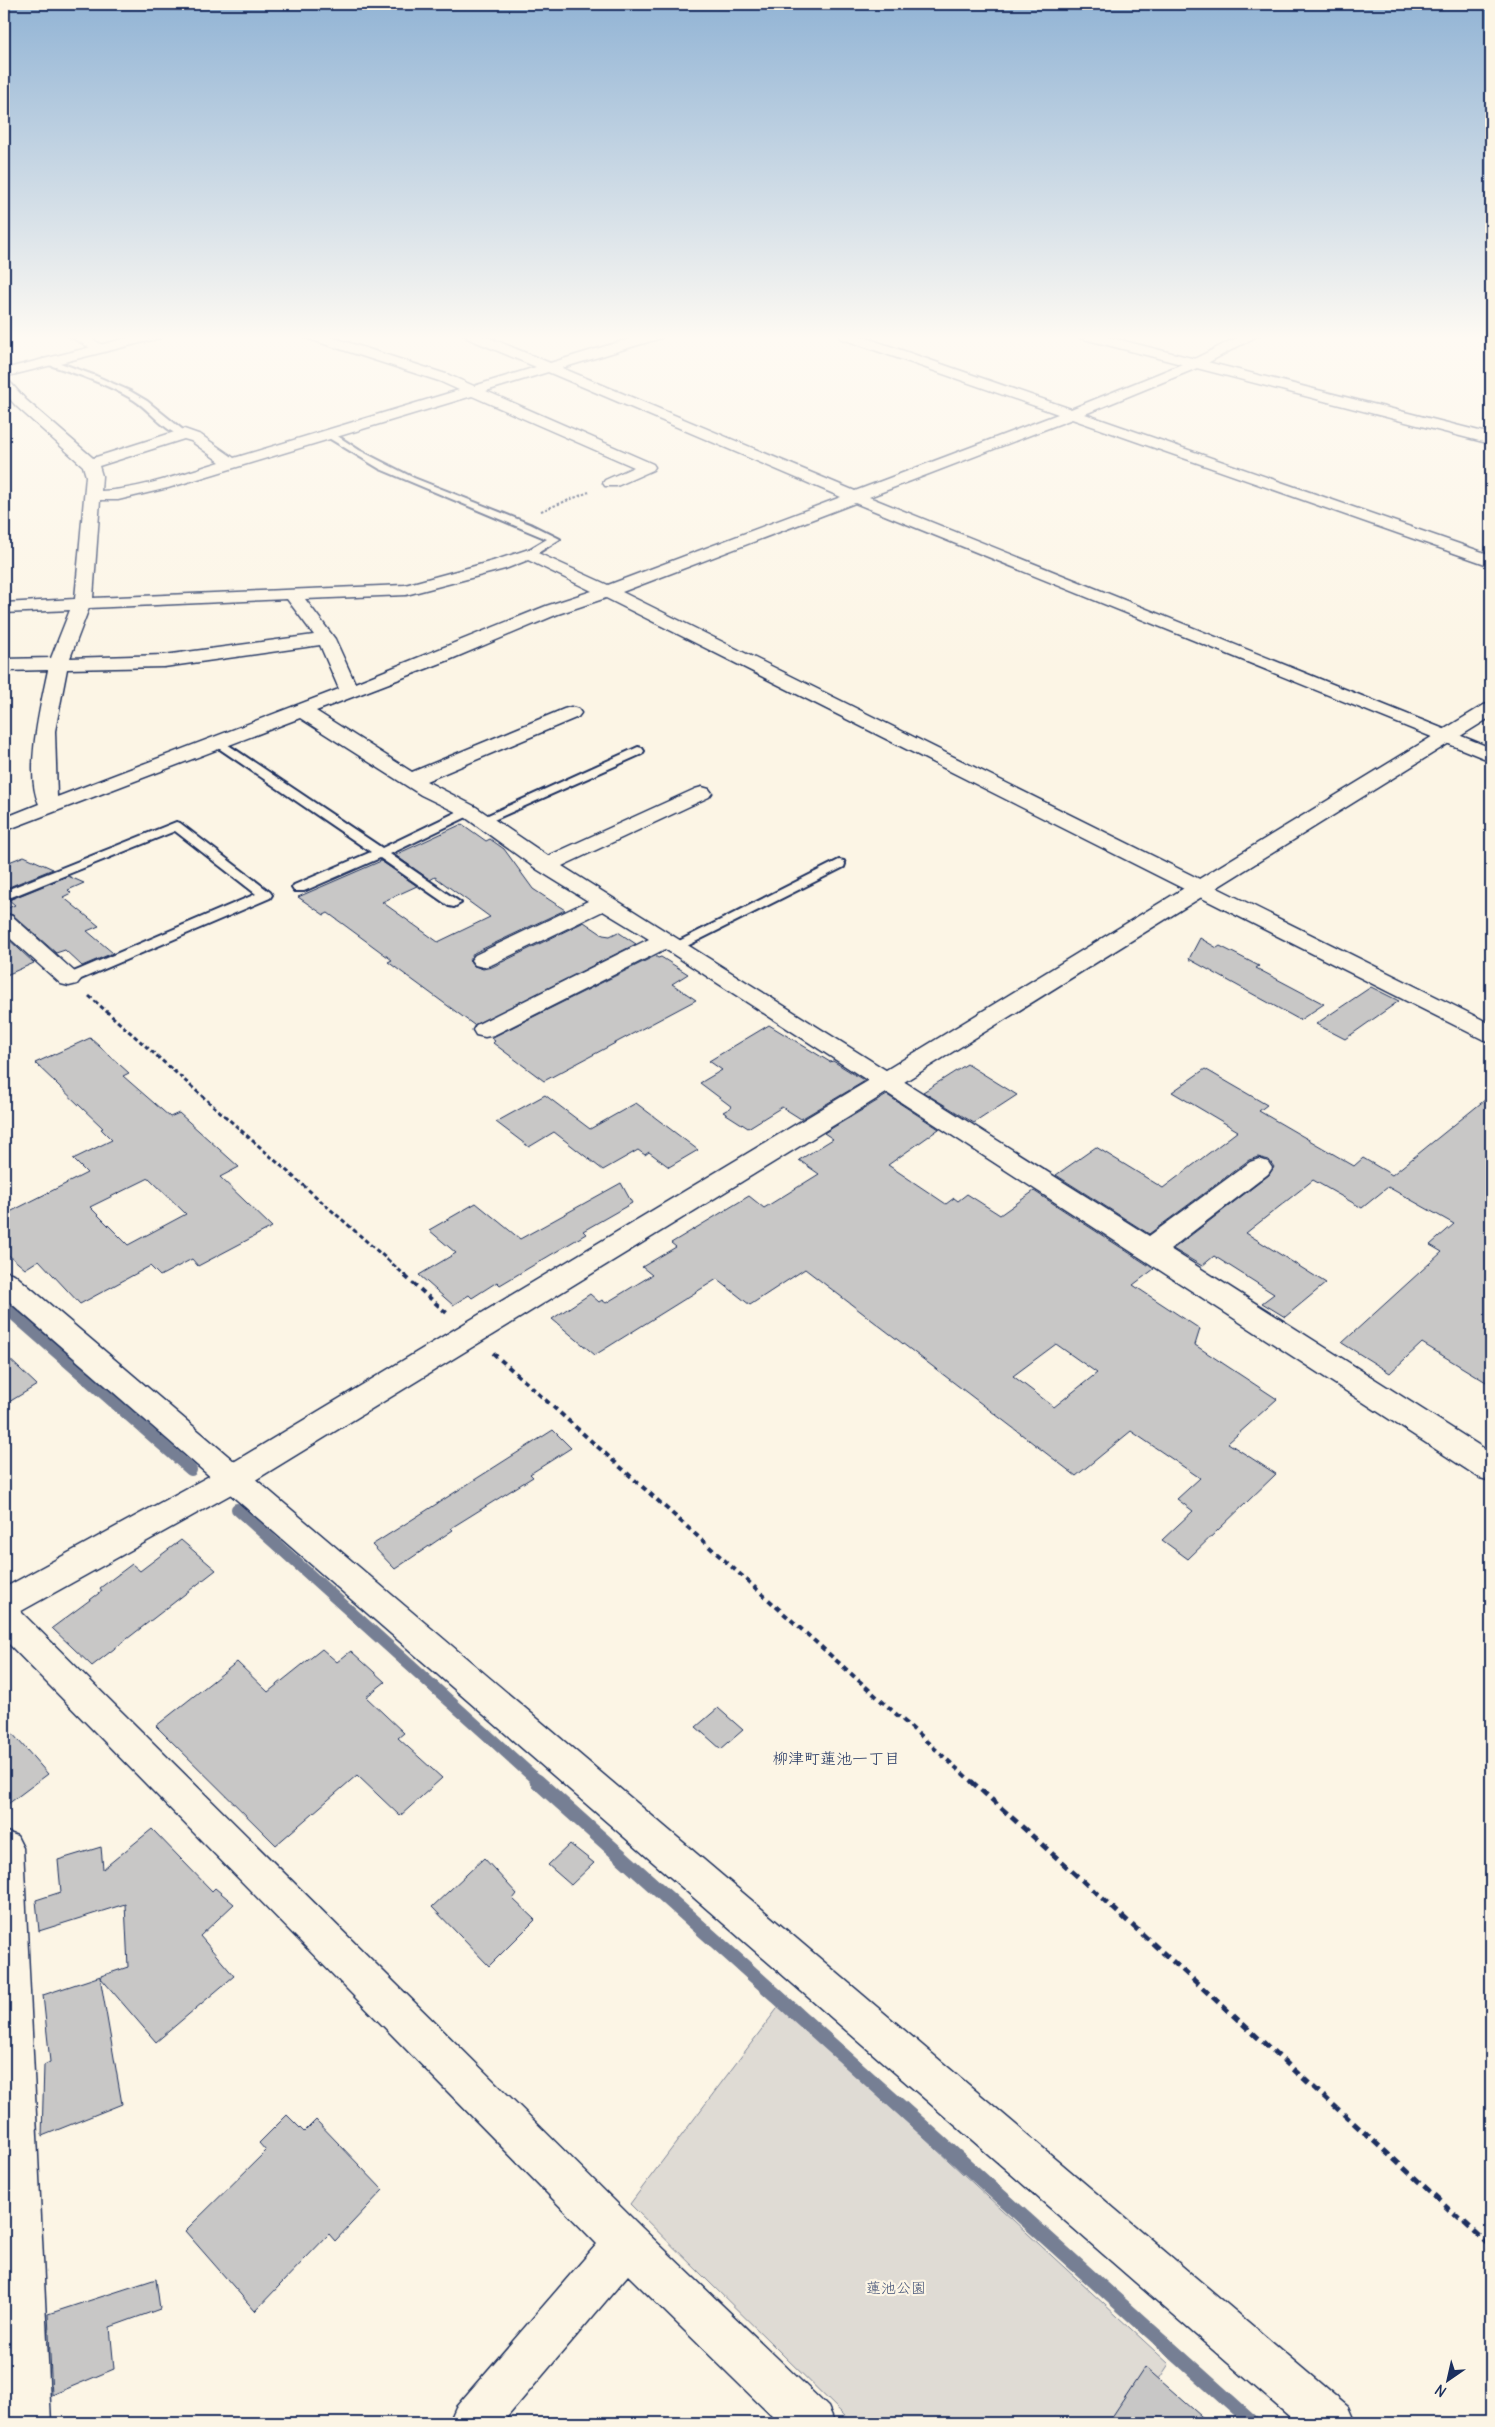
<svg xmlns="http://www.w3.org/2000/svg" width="1495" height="2427" font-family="Delius,'Klee One',sans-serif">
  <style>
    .green { fill: #dfdbd4; stroke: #7d8599 }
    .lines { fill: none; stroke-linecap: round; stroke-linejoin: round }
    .stream-far1 { stroke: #767f94; stroke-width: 12 }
    .stream { stroke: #767f94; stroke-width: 15 }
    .building { fill: #c8c7c6; stroke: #1b2f5e; fill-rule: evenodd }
    .service-casing { stroke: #1b2f5e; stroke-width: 4 }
    .minor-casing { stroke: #1b2f5e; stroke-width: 3 }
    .tertiary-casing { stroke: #1b2f5e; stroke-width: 3 }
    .secondary-casing { stroke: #1b2f5e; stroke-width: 3 }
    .path-far3 { stroke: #1b2f5e; stroke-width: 2; stroke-dasharray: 2.5 2; stroke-linecap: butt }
    .path-far2 { stroke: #1b2f5e; stroke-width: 3; stroke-dasharray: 4.5 3; stroke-linecap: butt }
    .path-far1 { stroke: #1b2f5e; stroke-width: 4; stroke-dasharray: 5.5 4.5; stroke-linecap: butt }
    .path { stroke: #1b2f5e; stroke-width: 5; stroke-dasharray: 8 5.5; stroke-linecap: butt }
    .service { fill: #fcf5e5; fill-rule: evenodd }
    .minor { fill: #fcf5e5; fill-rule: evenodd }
    .tertiary { fill: #fcf5e5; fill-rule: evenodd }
    .secondary { fill: #fcf5e5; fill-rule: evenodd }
    .labels { text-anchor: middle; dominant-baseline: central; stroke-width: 4.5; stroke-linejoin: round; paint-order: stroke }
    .near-park-label { font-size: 15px; fill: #425176; stroke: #fcf5e5 }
    .near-neighbourhood-label { font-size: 16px; fill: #1b2f5e; stroke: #fcf5e5 }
  </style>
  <rect width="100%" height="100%" fill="#fcf5e5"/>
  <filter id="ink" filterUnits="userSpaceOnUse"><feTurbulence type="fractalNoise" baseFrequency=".02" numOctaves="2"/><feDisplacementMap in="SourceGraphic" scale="10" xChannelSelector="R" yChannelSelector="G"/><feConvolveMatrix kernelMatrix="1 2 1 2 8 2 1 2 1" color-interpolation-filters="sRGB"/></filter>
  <g filter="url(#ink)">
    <path class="green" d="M780,2005l389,359 -39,59h-278l-222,-219z"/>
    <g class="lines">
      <path class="stream-far1" d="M4,1306l187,164
        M237,1509l302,273"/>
      <path class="stream" d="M537,1781l716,642"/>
    </g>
    <path class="building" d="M462,824l24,17 4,-2 14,10 29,40 32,21 -91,43 -5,7 5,6 9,3 9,-2 92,-45 19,13 7,1 8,-4 18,12 -162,81 -86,-63 4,-2 -64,-47 -4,2 -26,-18 83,-36 36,25 -35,16 56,40 52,-25 -55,-40 -5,3 -35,-25z
      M24,856l29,13 -49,20v-25z
      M68,876l16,7 -16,7 3,3 -8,4 36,29 -12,5 26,22 -31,13 -17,-16 -9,3 -43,-38 -9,-3v-2l11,-5 -6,-5z
      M4,935l30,28 -30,13z
      M1200,938l17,10 3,-2 39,20 -3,2 68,36 -24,16 -111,-61z
      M655,956l3,2 3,-1 27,17 -16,10 24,16 -152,81 -51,-38 2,-2 -4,-3z
      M1371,987l28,14 -54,38 -29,-15z
      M769,1025l61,37 3,-1 32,20 -64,38 -19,-12 -34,21 -25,-16 9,-5 -32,-24 22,-13 -13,-9z
      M90,1038l39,35 -6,3 47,41 9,-4 60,54 -19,10 52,50 -74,39 -6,-7 -32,17 -10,-10 -70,38 -41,-44 -14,9 -21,-18v-36l83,-42 -14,-14 39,-19 -11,-11 2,-1 -68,-65zM149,1178l37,36 -58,31 -38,-38z
      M967,1064l50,31 -43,28 -51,-31z
      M1205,1069l62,36 -8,6 95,55 9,-8 29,17 99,-80v290l-69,-42 -32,30 -48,-30 100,-91 -12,-7 24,-21 -66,-37 -26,21 -49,-28 -67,53 80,50 -41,34 -23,-14 12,-9 -60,-38 -12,10 -29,-17 96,-74 5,-8 -5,-7 -11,-3 -9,3 -100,74 -93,-59 40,-28 67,41 75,-57 -66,-39z
      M545,1095l45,34 46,-26 62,47 -29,17 -20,-15 -4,3 -7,-5 -35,20 -49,-38 -25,15 -33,-25z
      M887,1095l52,34 -51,36 58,39 8,-6 4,3 9,-7 33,21 34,-24 120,78 -21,16 67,44 -5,16 82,54 -49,44 48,31 -88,85 -26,-19 31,-29 -16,-12 23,-21 -69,-47 -55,45 -271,-207 -55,36 -33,-26 -122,76 -43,-36 38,-25 9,8 3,-2 4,3 46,-28 -10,-8 34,-20 -5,-4 78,-47 15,12 55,-34 -20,-14 34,-21 -9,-6zM1056,1344l41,29 -43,34 -41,-31z
      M621,1183l11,20 -49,28 3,3 -86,51 -3,-3 -25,16 -3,-3 -16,10 -34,-30 37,-22 -27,-23 47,-27 44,36z
      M4,1354l33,31 -33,20z
      M553,1430l18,18 -41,26 3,3 -82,51 2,2 -58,39 -23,-24z
      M181,1540l35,30 -124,96 -40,-38 50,-37 -2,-3 32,-24 8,7z
      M322,1649l15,13 14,-11 34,31 -19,15 38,36 -6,5 44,40 -42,38 -43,-41 -81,70 -120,-119 81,-64 31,30z
      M718,1708l25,22 -22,19 -25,-22z
      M4,1724l44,50 -44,33z
      M152,1829l60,62 3,-3 19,16 -34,32 34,40 -78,66 -56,-65 22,127 -80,32 2,-71 6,-3 -7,-67 85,-28 -3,-63 -86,27 -3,-31 25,-8 -3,-32 43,-13 2,22z
      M570,1844l24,19 -23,22 -23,-20z
      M484,1858l33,36 -4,5 22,21 -46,46 -57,-59z
      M287,2115l17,17 12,-12 67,70 -48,51 -6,-7 -74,77 -70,-80 81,-80 -7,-8z
      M156,2279l4,30 -50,18 4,42 -62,26 -4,-81z
      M1145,2367l64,56h-101z"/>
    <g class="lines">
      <defs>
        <path id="service" d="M43,359h6l47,17 34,15 17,10 41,33 -4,3c-20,-6 -33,-26 -50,-37 -28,-17 -60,-27 -91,-37z
          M327,433h6l26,17 55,28 116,46 30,15 -27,17h-8v-4l22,-13 -167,-70 -53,-32z
          M218,738l164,110 83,-40h8l2,3 -2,3 -83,40 71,49 -7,4 -5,-1 -69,-48 -76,33h-10l-2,-3 2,-3 77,-33 -157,-107 -2,-3z
          M638,747l4,1 2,3 -2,3 -155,69 -4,1 -6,-4z
          M176,822l4,1 90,69 2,3 -2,3 -196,84h-10l-2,-3 2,-3 192,-82 -81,-63 -171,69v-9z
          M839,860l5,1 1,3 -1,3 -163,82 -5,1 -7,-4z"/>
        <path id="minor" d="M67,335h18l21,12 -7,4 -5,-1z
          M304,335h21l124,40 25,11 62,-19 -69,-29 -2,-3h18l67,28 92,-28h21l-2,3 -99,30 293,123 203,-77 -218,-76 -2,-3h20l213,74 121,-49 50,-25h17l-57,31 -117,48 406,141v11l-419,-147 -203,78 622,251v13l-636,-258 -233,89 869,432v18l-9,-3 -876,-441 -48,16 -109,46 -133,51 96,61 152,-63 7,-2 7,2 3,4 -3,4 -152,64 50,26 72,49 147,-67 7,-2 7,2 3,4 -3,4 -147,69 587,370 101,-74 9,-3 9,3 4,6 -4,6 -98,75 321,204v28l-11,-3 -815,-529 -171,86 -9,2 -9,-2 -3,-5 3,-5 173,-86 -46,-28 -112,54 -8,2 -8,-2 -4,-5 4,-5 113,-54 -50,-31 -76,-55 -41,-20 -121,-77 -296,113v-13l35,-14c-15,-32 2,-100 9,-134l-44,1v-12l47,-1 19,-48 -66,3v-10l71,-4 11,-123 -3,-10 -67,-60 -12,-14v-12l5,1 17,19 67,58 91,-29 17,6 33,23 225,-68 -20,-9 -133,-43zM548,372l293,125 -233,88 -79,-36 -36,12 -88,24 -312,13 7,-98h18l50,-12 304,-92 162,71 -29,13 -2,3 2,3h12l36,-16 2,-3 -2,-3 -167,-73zM184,439l7,2 29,21c-39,12 -78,27 -119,29l1,-15 -3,-10zM528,560l64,31 -46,15 -191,77 -20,-44 -30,-40 101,-4 99,-26zM287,599l27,36 -150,20 -94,3 19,-50zM320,645l19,44 -282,108 -2,-66 12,-62 97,-2z
          M4,914l8,2 65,58 4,5 -4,5 -8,2 -8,-2 -57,-51z
          M4,1271l10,3 1334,1133 7,16h-58l-1293,-1126z
          M4,1603l12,4 626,621 186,179 7,16h-56l-151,-148 -126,148h-53l7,-16 141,-163 -593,-605z
          M4,1831l13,5 6,12 28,575h-46z"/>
        <path id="tertiary" d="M1078,335h23l390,99v10l-411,-106z
          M1491,703v14l-595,370 -652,400 -228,127 -12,4v-30l218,-119 656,-394 606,-370z"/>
        <path id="secondary" d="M139,335h23l-2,3 -156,39v-8z"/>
      </defs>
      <use href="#service" class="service-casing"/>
      <use href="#minor" class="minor-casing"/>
      <use href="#tertiary" class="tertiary-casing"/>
      <use href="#secondary" class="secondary-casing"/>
      <path class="path-far3" d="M541,511l48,-19"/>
      <path class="path-far2" d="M89,996l318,281"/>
      <path class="path-far1" d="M405,1276l44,39
        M493,1353l479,429"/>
      <path class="path" d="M971,1781l520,465"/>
      <use href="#service" class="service"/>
      <use href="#minor" class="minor"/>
      <use href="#tertiary" class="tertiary"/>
      <use href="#secondary" class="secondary"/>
    </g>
  </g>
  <linearGradient id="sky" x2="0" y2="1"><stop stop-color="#92b4d5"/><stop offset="0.5" stop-color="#fefaf3"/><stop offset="1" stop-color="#fefaf3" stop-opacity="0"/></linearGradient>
  <rect width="1495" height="675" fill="url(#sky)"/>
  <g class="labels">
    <g class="near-park-label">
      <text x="896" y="2287">蓮池公園</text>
    </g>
    <g class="near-neighbourhood-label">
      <text x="836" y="1758">柳津町蓮池一丁目</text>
    </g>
  </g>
  <rect width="1495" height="2427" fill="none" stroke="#fcf5e5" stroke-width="20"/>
  <rect x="10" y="10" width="1475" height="2407" fill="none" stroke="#1b2f5e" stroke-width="2" filter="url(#ink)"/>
  <g transform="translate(1448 2380) rotate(214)" stroke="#fcf5e5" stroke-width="4" paint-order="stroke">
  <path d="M0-4L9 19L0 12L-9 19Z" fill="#1b2f5e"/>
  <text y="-8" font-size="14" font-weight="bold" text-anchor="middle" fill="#1b2f5e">N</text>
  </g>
</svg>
